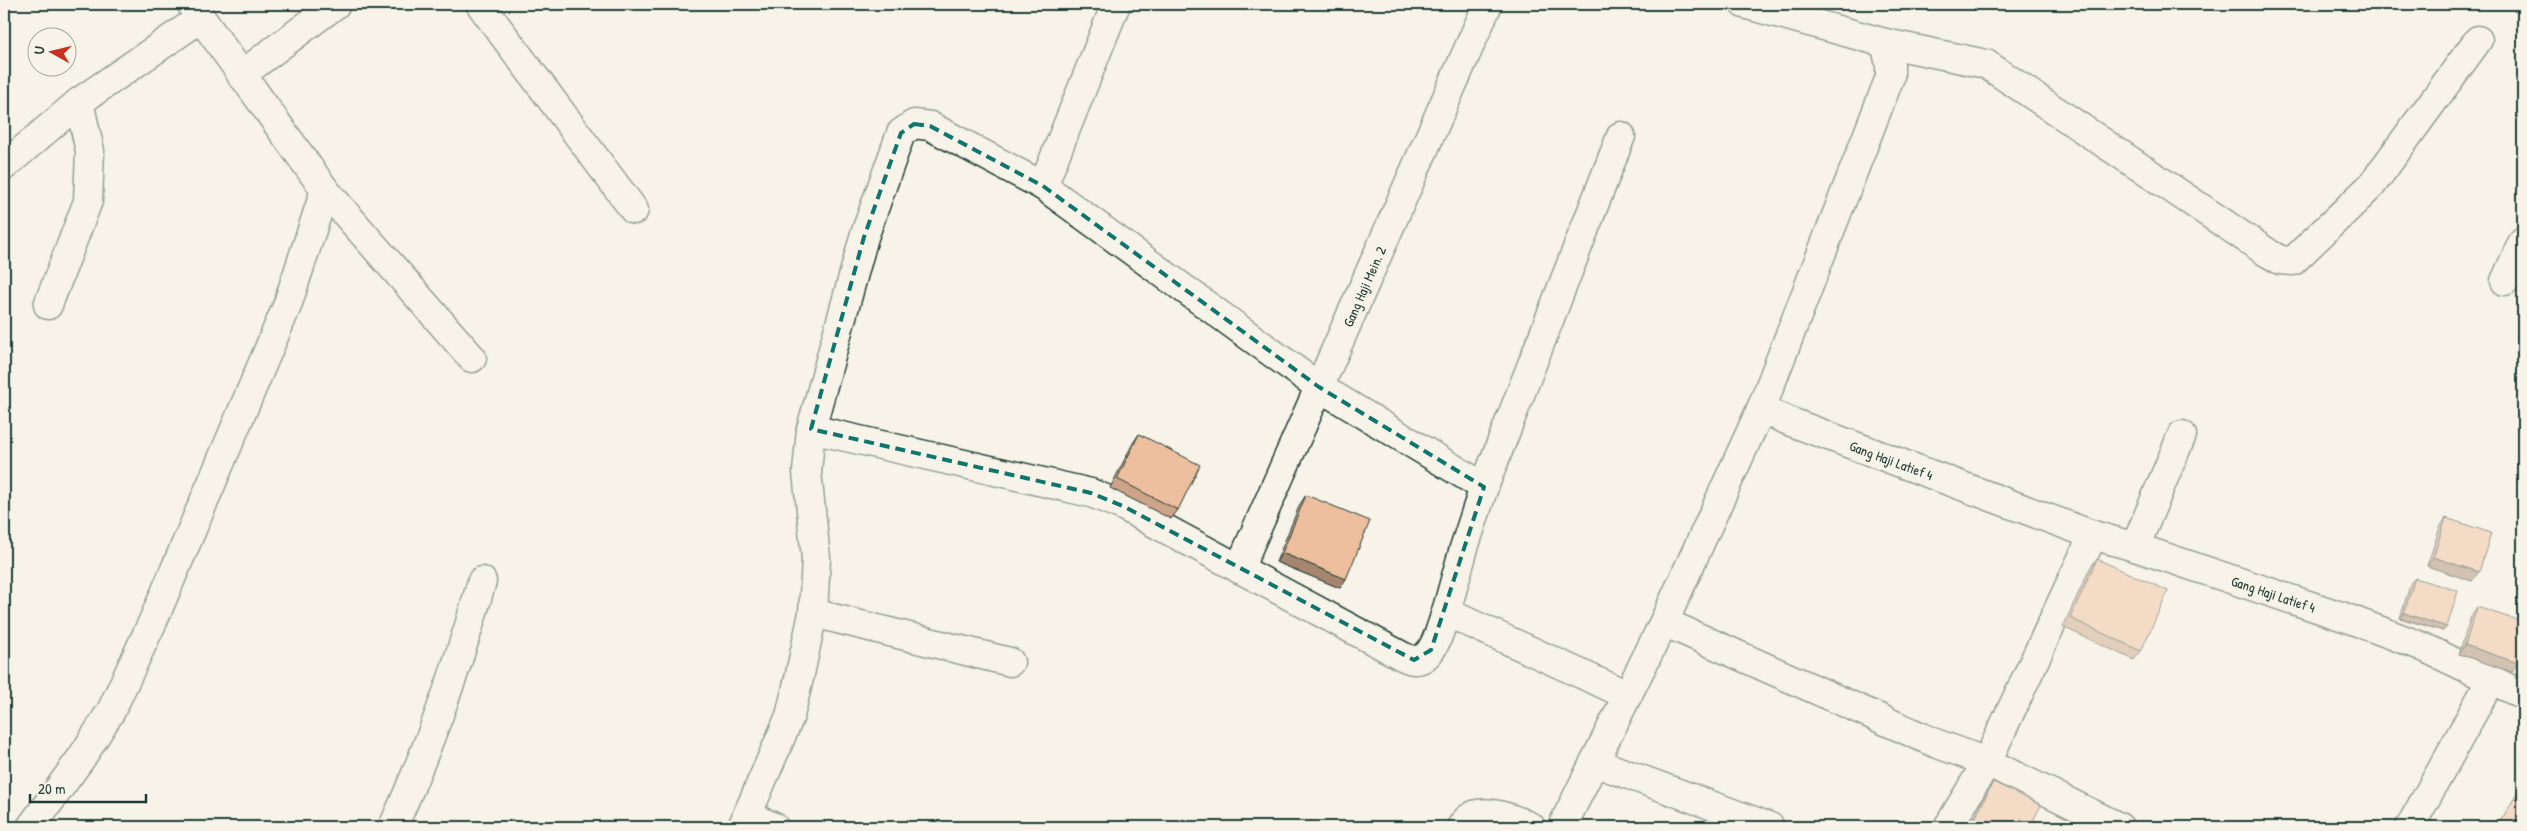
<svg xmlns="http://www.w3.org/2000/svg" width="2527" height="831" font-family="'Patrick Hand',sans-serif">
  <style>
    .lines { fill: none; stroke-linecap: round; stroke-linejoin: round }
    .street-casing { stroke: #1f3d34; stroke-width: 31 }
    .street { stroke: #f7f3e8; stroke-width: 28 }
    .wall { fill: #cda488; stroke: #1f3d34 }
    .shaded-wall { fill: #a7866f; stroke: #1f3d34 }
    .building { fill: #eebf9e; stroke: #1f3d34 }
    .marked { fill: none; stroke: #0f766e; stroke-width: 4; stroke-dasharray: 10 6; stroke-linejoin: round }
    .labels { text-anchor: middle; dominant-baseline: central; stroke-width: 5; stroke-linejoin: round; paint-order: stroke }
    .street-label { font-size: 14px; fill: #1f3d34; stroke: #f7f3e8 }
  </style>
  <rect width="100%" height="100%" fill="#f7f3e8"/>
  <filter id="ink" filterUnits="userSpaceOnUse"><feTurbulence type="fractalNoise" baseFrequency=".02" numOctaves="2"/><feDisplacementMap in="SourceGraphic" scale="10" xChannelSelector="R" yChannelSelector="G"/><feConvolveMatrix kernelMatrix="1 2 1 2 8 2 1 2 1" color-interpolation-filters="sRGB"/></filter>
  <g filter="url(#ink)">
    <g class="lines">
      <defs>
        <g id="street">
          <path d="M191,4l134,186 147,168"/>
          <path d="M480,4l154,206"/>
          <path d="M1885,43l101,21 282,189 12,7 13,1 78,-75 107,-146"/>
          <path d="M241,75l95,-71"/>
          <path d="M1621,136l-137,351 -20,61 -18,64 181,83"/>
          <path d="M4,166l75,-64 122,-84"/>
          <path d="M1043,186l73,-182"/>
          <path d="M2505,281l18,-40"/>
          <path d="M48,305l40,-104 2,-50 -11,-49"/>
          <path id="s1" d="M1761,409l30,13 302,113 42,12 209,70 77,29 102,49"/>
          <path d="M811,429l280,64 32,13 279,150c3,1 8,4 12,4 20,1 27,-34 32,-48"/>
          <path d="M2135,547l47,-112"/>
          <path id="s2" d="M1239,569l249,-565"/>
          <path d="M813,613l197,49"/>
          <path d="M1664,622l271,121 52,19 132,65"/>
          <path d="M1594,762l176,65"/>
          <path d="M747,815l27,12"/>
          <path d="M31,827l51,-70 29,-46 42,-90 134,-315 38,-116"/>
          <path d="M393,827c36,-80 66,-162 89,-246"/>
          <path d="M742,827l48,-111 10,-42 13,-61 3,-55 -9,-86 4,-43 53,-192 37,-104 13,-9 16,2 113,60 276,201 165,100"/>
          <path d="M1461,827c2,-3 5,-7 8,-9 14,-12 48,2 62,9"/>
          <path d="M1562,827l102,-205 97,-213 129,-332v-12l-5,-22 -141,-39"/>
          <path d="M1948,827l39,-65 106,-227"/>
          <path d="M2410,827l81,-147"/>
        </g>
      </defs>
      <use href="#street" class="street-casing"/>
      <use href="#street" class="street"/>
    </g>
    <path class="wall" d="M1139,434l39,76 -7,9 -61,-31 23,-45z
      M1306,495l34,93 -64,-26 24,-58z
      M2446,518l26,63 -45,-15 13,-39z
      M2097,559l44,92 -7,9 -71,-33 27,-59z
      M2415,578l28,53 -43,-13 11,-36z
      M2477,607l35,65 -53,-18 12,-38z
      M2523,652v28l-8,-2z
      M1993,782l37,45h-61l18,-36z
      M2520,789l3,38h-26z"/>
    <path class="shaded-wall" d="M1282,553l64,26 -6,9 -64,-26z
      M2433,557l46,15 -7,9 -45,-15z
      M2404,613l43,14 -4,4 -43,-13z
      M2465,645l53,18 -6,9 -53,-18z
      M2518,673l5,2v5l-8,-2z"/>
    <path class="building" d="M1139,434l61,31 -22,45 -61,-31z
      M1306,495l64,26 -24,58 -64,-26z
      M2446,518l45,15 -12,39 -46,-15z
      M2097,559l71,32 -27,60 -71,-33z
      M2415,578l43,13 -11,36 -43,-14z
      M2477,607l46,15v25l-5,16 -53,-18z
      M2523,658v17l-5,-2z
      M1993,782l48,23 -11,22h-59z
      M2523,784v43h-14l-9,-5z"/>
  </g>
  <path d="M0 0H2527V831H0ZM914,124l16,2 113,60 276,201 165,100 -53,163 -17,10 -291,-154 -32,-13 -280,-64 53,-192 37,-104z" fill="#f7f3e8" fill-opacity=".55" fill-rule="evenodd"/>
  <path class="marked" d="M914,124l16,2 113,60 276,201 165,100 -53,163 -17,10 -291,-154 -32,-13 -280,-64 53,-192 37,-104z"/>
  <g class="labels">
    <g class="street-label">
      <text stroke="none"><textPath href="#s2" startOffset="309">Gang Haji Mein. 2</textPath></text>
      <text stroke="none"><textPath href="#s1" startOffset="140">Gang Haji Latief 4</textPath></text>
      <text stroke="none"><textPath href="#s1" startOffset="545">Gang Haji Latief 4</textPath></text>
    </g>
  </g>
  <rect width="2527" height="831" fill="none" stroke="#f7f3e8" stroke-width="20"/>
  <rect x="10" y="10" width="2507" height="811" fill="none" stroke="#1f3d34" stroke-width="2" filter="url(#ink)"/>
  <g transform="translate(52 52) rotate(278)"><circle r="24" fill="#f7f3e8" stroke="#a1aaa0"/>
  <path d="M0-4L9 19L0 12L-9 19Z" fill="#c8321e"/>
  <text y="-8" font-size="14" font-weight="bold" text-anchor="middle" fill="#1f3d34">U</text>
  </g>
  <path d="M30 794v8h116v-8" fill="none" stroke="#1f3d34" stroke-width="2.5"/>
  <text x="38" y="794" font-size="15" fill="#1f3d34" stroke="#f7f3e8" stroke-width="4" paint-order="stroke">20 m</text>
</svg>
